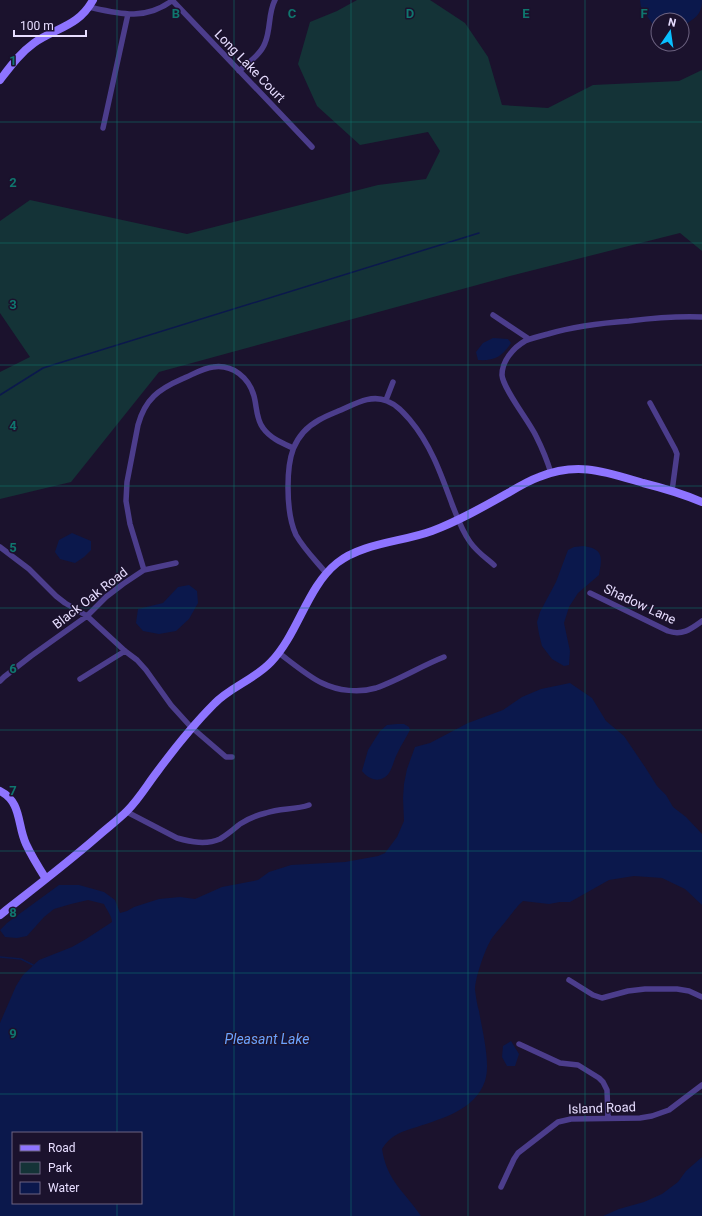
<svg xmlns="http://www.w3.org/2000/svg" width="702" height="1216" font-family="Roboto,sans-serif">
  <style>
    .green { fill: #143337 }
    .water { fill: #0b184c; fill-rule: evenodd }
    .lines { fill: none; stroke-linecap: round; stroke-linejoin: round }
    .stream { stroke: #0b184c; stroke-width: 1.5 }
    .street { stroke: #4c3d8c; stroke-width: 5.5 }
    .secondary { stroke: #8e74ff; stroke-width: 8 }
    .grid { fill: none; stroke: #0f766e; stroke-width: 1; stroke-opacity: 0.55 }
    .labels { text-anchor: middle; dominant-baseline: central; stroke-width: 3; stroke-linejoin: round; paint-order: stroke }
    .street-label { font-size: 13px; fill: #e7ddff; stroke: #1b122d }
    .water-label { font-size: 14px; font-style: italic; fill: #6ba3ff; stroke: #1b122d }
    .grid-label { font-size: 13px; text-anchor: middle; font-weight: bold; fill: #0f766e; stroke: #1b122d; stroke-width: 3; stroke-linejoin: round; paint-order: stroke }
  </style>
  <rect width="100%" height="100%" fill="#1b122d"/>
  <path class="green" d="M357,0h73l35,23 23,34 14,48 46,3 45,-23 86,-4 23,-11v181l-22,-18 -170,43 -351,96 -88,110 -71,17v-127l30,-15 -30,-44v-92l30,-21 157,34 191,-49 48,-6 14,-28 -12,-19 -68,13 -43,-39 -19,-42 12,-42 27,-11z"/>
  <path class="water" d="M640,0h62c0,16 -8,18 -20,27v-7h-24v9h-2l-15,-22z
    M493,338l15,1 3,4c-9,14 -17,18 -33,17l-2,-8 7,-9z
    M72,533l19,8v9l-7,7 -9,6 -15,-4 -5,-7 4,-12z
    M584,546c20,3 18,12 15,29l-21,18 -9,14 -5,16 6,28 -1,14 -5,1 -12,-7 -10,-13 -3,-12 -2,-12 3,-10 16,-30 12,-32 6,-3z
    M189,585l8,6 1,12 -9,16 -13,12 -17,3 -16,-3 -7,-8 2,-14 25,-6 15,-16z
    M570,683l22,15 14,23 18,15 21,31 12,19 9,9 7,12 13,10 16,17v71l-17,-16 -23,-11 -28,-2 -25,4 -39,22h-10l-11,2 -26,-3c-6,5 -9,10 -14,16 -5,7 -12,14 -17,21 -7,11 -17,40 -17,52 1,7 2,15 4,21 3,19 12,52 6,70 -10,29 -42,37 -68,46 -14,4 -27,8 -35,22 5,32 22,42 39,67h-421v-193l16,-37 7,-11 16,-15 33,-13 14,-8 26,-17c0,-6 -6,-13 -8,-18l-16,-4 -17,4 -17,5 -10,8 -17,19 -10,2 -12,-1 -5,-7 7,-7 52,-38h20l25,7 11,8 5,13 7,-2 7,-4 25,-8 21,-2 15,2 27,-12 36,-7 11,-8 22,-7 54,-3 33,-6 7,-3 12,-16 7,-16 -1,-23 1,-14 3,-15 8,-22 15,-4 38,-20 35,-13 19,-13 19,-8zM13,1133h128v70h-128z
    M397,724h7l5,3 1,3c-4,8 -9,15 -12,22 -4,7 -5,15 -9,21 -8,11 -20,7 -27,-2l6,-21 12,-19 7,-6z
    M511,1041l8,13 -4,12h-8l-5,-9 1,-11z
    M702,1157v59h-99l16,-7 25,-7 18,-8 16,-12 8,-11z"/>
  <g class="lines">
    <path class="stream" d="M0,395l43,-27 436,-135
      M0,957l21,2 12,6"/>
    <path class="street" d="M172,0l140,147
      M89,7c31,7 56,14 84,-7
      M239,71c9,-8 22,-17 26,-28 6,-14 3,-30 10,-43
      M103,128l25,-114
      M493,315l36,24
      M386,400l7,-18
      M650,403l25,46 2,5 -5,37
      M551,473c-4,-13 -9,-25 -15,-37 -7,-15 -33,-47 -34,-61 0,-14 11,-27 23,-34 7,-3 15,-5 23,-7 27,-8 53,-11 81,-13 24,-3 48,-5 73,-4
      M0,547l29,22 27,27 9,7 22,13 38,35 12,9 9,10 25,35 19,21 36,31h6
      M144,570l-14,-46 -4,-23 1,-19 11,-57c7,-26 21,-36 44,-46 10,-4 21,-11 31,-12 20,-3 36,11 41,29 3,11 2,23 9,32 7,10 19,15 30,20
      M326,573c-10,-12 -22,-24 -30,-38 -7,-15 -8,-31 -8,-48 0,-28 4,-52 31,-67 7,-4 15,-7 22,-10 14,-6 30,-16 46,-9 10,4 16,11 23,19 21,25 31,54 42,84 5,13 10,27 18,38 7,10 16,16 24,23
      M590,593l78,38c14,5 23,-2 34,-10
      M279,653c12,9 30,24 43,30 16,8 37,10 54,5 23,-8 45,-22 68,-31
      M80,679l45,-28
      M0,681l4,-4 27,-21 56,-40 19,-19 17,-13 21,-14 32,-7
      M127,812l50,26c14,4 29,7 43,1 7,-4 14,-10 20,-15 8,-5 17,-9 26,-11 14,-5 29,-3 43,-8
      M569,980l24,15 9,3 26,-7 17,-2h32l12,2 13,6
      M519,1044l41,19 18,2 21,13 4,4 4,8 1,28
      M501,1187l13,-28 4,-6 40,-31 13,-3 69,-1 12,-2 17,-6 33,-25"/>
    <path class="secondary" d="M0,80c10,-13 20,-27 34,-37 23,-16 44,-16 59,-43
      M0,791c22,11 17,34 26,53 6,13 13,24 20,35
      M0,915c33,-26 66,-51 97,-78 10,-9 21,-17 30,-26 12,-12 20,-26 30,-39 17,-23 36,-47 57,-68 16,-17 40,-24 57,-42 27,-28 36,-75 66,-99 25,-20 65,-21 95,-32 27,-10 51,-24 76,-38 10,-6 20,-12 31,-16 39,-16 67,-5 104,6 20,5 40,11 59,19"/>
  </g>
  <path class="grid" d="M117,0v1133M234,0v1216M351,0v1216M468,0v1216M585,0v1216M0,122h702M0,243h702M0,365h702M0,486h702M0,608h702M0,730h702M0,851h702M0,973h702M0,1094h702M117,1203v13"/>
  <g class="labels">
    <g class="street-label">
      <text transform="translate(250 66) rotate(46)">Long Lake Court</text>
      <text transform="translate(90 598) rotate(-38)">Black Oak Road</text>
      <text transform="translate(640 604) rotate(25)">Shadow Lane</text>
      <text transform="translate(602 1108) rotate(-2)">Island Road</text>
    </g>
    <g class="water-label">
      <text x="267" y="1039">Pleasant Lake</text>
    </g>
  </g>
  <g class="grid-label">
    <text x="176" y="18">B</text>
    <text x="292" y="18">C</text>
    <text x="410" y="18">D</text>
    <text x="526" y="18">E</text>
    <text x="644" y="18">F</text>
    <text x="13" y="65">1</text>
    <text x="13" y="187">2</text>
    <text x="13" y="309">3</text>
    <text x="13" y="430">4</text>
    <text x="13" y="552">5</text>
    <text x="13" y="673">6</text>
    <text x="13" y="795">7</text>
    <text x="13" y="917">8</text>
    <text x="13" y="1038">9</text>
  </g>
  <rect x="12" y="1132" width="130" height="72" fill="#1b122d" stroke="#6d6381"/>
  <rect x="20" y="1145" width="20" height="6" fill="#8e74ff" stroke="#6d6381"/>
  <text x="48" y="1152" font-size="12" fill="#e7ddff">Road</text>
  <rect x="20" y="1162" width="20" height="12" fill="#143337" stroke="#6d6381"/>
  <text x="48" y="1172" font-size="12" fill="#e7ddff">Park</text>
  <rect x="20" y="1182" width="20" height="12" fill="#0b184c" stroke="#6d6381"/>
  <text x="48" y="1192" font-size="12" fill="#e7ddff">Water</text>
  <g transform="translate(670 32) rotate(13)"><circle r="19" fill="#1b122d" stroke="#6d6381"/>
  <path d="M0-3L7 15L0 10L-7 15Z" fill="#09bfff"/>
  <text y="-6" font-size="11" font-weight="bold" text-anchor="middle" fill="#e7ddff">N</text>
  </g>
  <path d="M14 30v6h72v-6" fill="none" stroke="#e7ddff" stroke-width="2"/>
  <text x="20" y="30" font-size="12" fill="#e7ddff" stroke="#1b122d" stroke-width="3" paint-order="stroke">100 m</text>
</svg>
